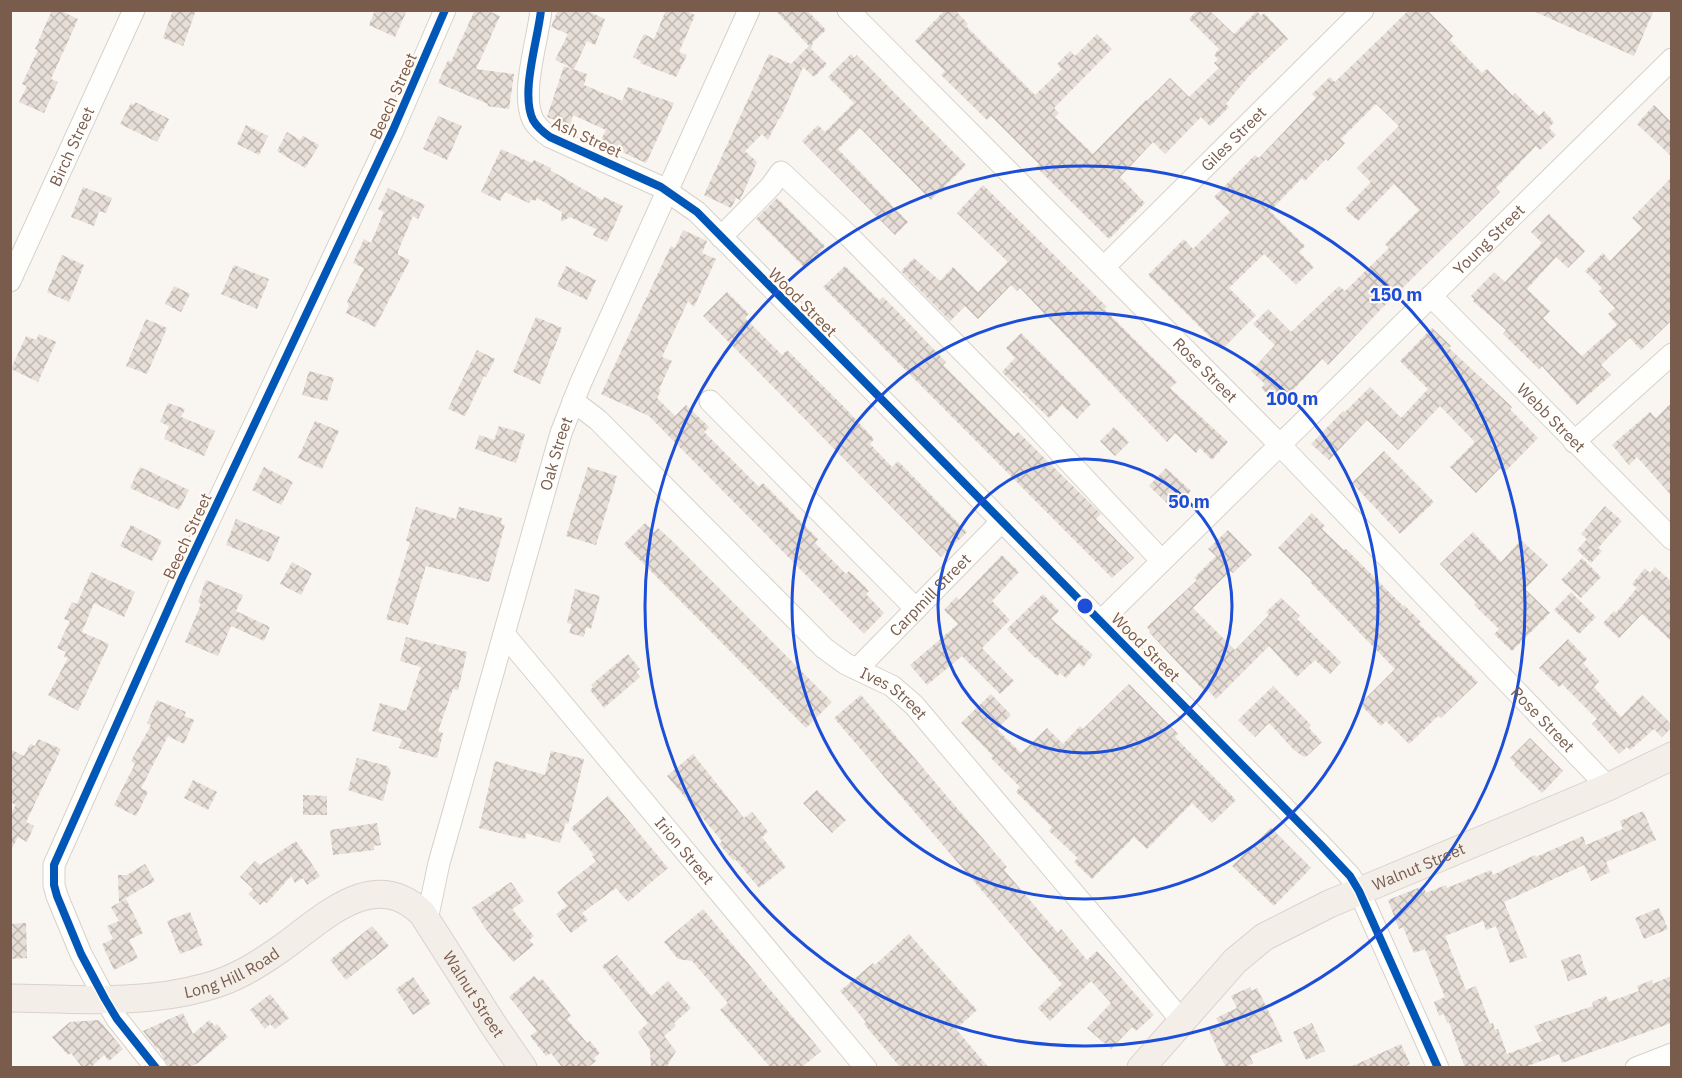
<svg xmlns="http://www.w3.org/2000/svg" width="1682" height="1078" font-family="'IBM Plex Sans',sans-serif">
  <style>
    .building { fill: url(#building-cross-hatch) }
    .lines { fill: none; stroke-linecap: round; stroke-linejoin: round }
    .minor-casing { stroke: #d7d1cb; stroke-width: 23 }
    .major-casing { stroke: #dad1cc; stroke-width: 29 }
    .minor { stroke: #fefefd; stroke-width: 21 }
    .major { stroke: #f3eee8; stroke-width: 27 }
    .cycleway-casing { stroke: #fffaf3; stroke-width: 11 }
    .cycleway { stroke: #0057b8; stroke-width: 8 }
    .ring { fill: none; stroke: #1d4ed8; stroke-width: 3 }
    .labels { text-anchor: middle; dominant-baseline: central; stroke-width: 4.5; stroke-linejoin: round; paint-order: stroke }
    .street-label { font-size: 16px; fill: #7a5c4d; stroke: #fffaf3 }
    .centre { fill: #1d4ed8; stroke: #fffaf3; stroke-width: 3 }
    .ring-label { font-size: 18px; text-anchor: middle; font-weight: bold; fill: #1d4ed8; stroke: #fffaf3; stroke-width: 4.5; stroke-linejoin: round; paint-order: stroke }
  </style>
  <defs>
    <pattern id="building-cross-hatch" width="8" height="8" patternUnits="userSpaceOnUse" patternTransform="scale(1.5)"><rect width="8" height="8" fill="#e6ded7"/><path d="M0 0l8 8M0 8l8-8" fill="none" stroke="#bfb7b1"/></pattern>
  </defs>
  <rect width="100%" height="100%" fill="#f9f5f0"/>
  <path class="building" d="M52,10h7l19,9 -27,60 7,3 -14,31 -25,-11 8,-16 -5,-2 16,-34 -3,-1z
    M173,10h23l-13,36 -20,-8z
    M375,10h32l-12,27 -26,-12z
    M475,10h11l14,6 -24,53 38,5 -5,35 -22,-3 1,-2 -50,-21 10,-23 3,2z
    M558,10h27l20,9 -10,26 -8,-4 -13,28 -19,-9 13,-26 -17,-7z
    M666,10h18l11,5 -16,37 8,3 -11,22 -36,-14 1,-2 -8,-4 11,-23 10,5z
    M775,10h32l19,20 -17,16z
    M945,10h10l13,14 -2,2 69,69 27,-26 -5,-5 13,-13 5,5 22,-22 15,15 -58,59 5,5 -4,4 38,37 53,-54 1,1 23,-23 19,19 30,-29 -5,-5 4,-4 -4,-4 5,-6 -30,-30 8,-9h12l25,24 23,-23 4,5 3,-3 24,26 -39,37 -23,28 3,3 -19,19 -9,-9 -36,37 -12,-12 -33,35 25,26 -36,36 -73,-72 3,-3 -48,-48 -4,4 -46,-45 4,-4 -30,-30z
    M1409,10h18l26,26 -3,4 32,33 5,-4 26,27 2,-3 24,23 5,-5 10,11 -5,6 7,7 -16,15 -4,-4 -40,42 4,4 -118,116 -54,57 -6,-6 -40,43 -7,-7 -3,3 -11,-10 4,-4 -14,-13 24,-26 -22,-21 15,-15 23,23 48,-46 6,5 44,-43 -4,-4 34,-34 -25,-26 -36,37 -13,-12 26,-27 -14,-14 42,-42 -23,-22 -35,35 4,4 -17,18 -2,-2 -21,22 -3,-3 -32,33 35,35 -6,6 15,15 -18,18 -32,-31 -35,34 27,27 -34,34 -74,-74 36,-36 9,10 37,-37 -16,-15 41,-42 4,3 57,-60 -4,-4 18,-17 5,5z
    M1531,10h123l-20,46z
    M813,42l-2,7 16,15 -13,13 -11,-10 -23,52 -1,-1 -11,22 -6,-6 -17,17 12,11 -17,38 -4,-2 -5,10 -27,-13 65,-141 22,10z
    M851,54l3,4 3,-3 109,110 -35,35 -71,-72 -22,21 70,73 -13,13 -93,-94 16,-16 7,7 29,-29 -26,-26z
    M564,66l23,8 -3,11 38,16 6,-14 46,16 -28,60 -46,-21 6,-12 -33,-15 -3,11 -23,-9z
    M135,102l34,17 -12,23 -37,-18 11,-21 3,2z
    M1654,105l17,17v34l-34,-32z
    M438,116l24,10 -15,34 -24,-11z
    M246,125l22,11 -9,19 -22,-11z
    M287,132l13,8 3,-4 16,9 -14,23 -28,-17z
    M501,149l31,14 2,-3 17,8 -1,2 52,30 2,-3 19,9 -16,36 -14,-7 3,-6 -26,-12 -9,5 1,-10 -25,-14 -2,3 -4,-2 -2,4 -24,-11 -5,9 -19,-9z
    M1671,178v143l-30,29 -11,-12 -29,27 10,10 -34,30 -35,-39 -3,3 -36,-35 3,-4 -33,-29 1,-2 -3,-3 23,-24 11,10 37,-39 -11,-11 18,-18 36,37 -17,17 -12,-11 -29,32 23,22 -7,7 39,38 35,-31 -9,-11 7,-6 -16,-17 3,-3 -17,-17 18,-18 7,8 32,-33 -10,-10z
    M983,185l124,122 -3,2 73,73 -7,6 58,54 -16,18 -12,-12 -4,5 -21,-20 -8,9 -147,-154 -3,3 -6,-6 -33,34 -13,-13 -15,15 -49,-50 13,-13 26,23 13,-14 25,25 30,-30 -51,-49z
    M83,187l29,11 -6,15 -7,-2 -5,15 -23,-9z
    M388,188l37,17 -7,14 -5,-3 -15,35v4l12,5 -35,67 -29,-14 3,-7 -2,-4 17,-34 -11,-5 11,-24 7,4 13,-31 -6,-3z
    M777,198l48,48 -20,22 -49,-49z
    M683,230l24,11 -5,12 14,6 -22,48 -6,-6 -26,56 10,4 -13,28 2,1 -4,8 18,18 11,-11 23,22 -5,5 55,55 4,-4 55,56 -3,4 31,31 3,-3 20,20 -3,3 18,19 -20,21 -215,-218 -48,-22 70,-148 4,2z
    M62,255l22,10 -15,37 -22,-10z
    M234,265l35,14 -12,30 -36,-15z
    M566,266l30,14 -9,20 -30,-14z
    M845,266l34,34 4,-3 16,16 47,49 -3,3 71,71 4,-4 83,82 -5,5 38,39 -22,20 -289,-291z
    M174,286l16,8 -9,18 -16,-8z
    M727,292l22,22 -4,4 37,37 5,-5 59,59 28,30 -4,5 22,23 6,-6 69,71 -26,25 -238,-241z
    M536,317l26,11 -22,56 -27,-12z
    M146,319l21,9 -20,46 -21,-8z
    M1432,328l19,18 -2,2 63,59 -2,2 28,29 -34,35 -4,-5 -24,25 -26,-26 25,-25 -35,-36 -42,44 -31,-30 -38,40 -18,-16 32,-33 2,1 25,-25 31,31 27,-29 -28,-28z
    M1021,333l70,71 -14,15 -15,-14 -13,13 -47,-46 13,-14 -9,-10z
    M39,334l17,8 -18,40 -27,-13 15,-33 10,4z
    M477,350l18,9 -9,18 -2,-1 -19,40 -17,-7z
    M309,371l25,7 -7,23 -25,-6z
    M168,403l17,6 -4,8 34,14 -11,25 -40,-17 5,-13 -9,-4z
    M1671,403v92l-34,-38 -8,8 -17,-20 38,-33 6,6z
    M315,421l24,10 -17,38 -24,-11z
    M499,426l26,8 -9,29 -41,-14 4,-14 15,5z
    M1114,427l15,15 -14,14 -15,-15z
    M1384,451l50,51 -34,32 -48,-51z
    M140,467l49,23 -10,20 -49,-22z
    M264,467l29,15 -12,23 -29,-15z
    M588,467l29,9 -21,69 -30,-9z
    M1166,468l25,23 -18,18 -24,-23z
    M1605,506l17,15 -24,27 4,3 -11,12 -14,-13 10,-11 -6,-5z
    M416,507l40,12 3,-12 43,11 -1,6 4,1 -16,57 -63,-16 -18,59 -22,-6 24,-77 -4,-1z
    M1312,513l13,13 -3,3 22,21 2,-1 57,57 1,-1 17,17 -2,2 59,58 -37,36 -3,-2 -29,28 -23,-23 -5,5 -21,-22 35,-35 -85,-87 2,-1 -34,-33z
    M236,519l44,18 -11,25 -43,-17z
    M645,523l9,9 4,-4 12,11 162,163 -26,26 -182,-184z
    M131,525l31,16 -10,20 -32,-15z
    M1228,530l24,25 -19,18 -3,-2 -37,37 42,42 34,-35 -3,-3 15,-14 19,18 -3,3 44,43 -11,12 -15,-14 -18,17 -28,-31 -53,53 -8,-9 -2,3 -57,-61 1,-1 -3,-4 50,-47 -3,-2 22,-22 -8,-7z
    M1473,532l28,30 20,-22 27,25 -23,24 25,24 -38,38 -18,-17 5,-5 -25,-24 2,-3 -36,-38z
    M1002,555l17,17 -27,29 18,19 -28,28 32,33 -14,13 -38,-38 -35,29 -17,-20 48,-41 -14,-14 12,-13 3,3z
    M1582,558l19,19 -20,21 -20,-18z
    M292,562l20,11 -11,22 -21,-11z
    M1655,567l16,14v60l-29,-27 -23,24 -16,-15 11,-12 2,2 21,-25 -5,-4 13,-16 5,5z
    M91,572l44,20 -11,25 -30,-14 -12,29 27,12 -31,67 -30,-16 20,-37 -4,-1 2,-5 -9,-4 13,-27 -6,-2 8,-17 5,2z
    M206,580l37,15 -7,16 34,16 -6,14 -33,-15 -13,30 -33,-14 16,-38 -3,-2z
    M575,589l25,7 -9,33 -5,-2 -2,10 -15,-4 3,-9 -5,-1z
    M1571,592l25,25 -17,17 -25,-24z
    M1043,594l16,17 -8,8 42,36 -10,12 -4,-4 -13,15 -6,-5 -3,3 -21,-19 -1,1 -28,-29z
    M406,637l61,15 -9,38 -5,-1 -15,42 5,2 -6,25 -38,-10 3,-9 -30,-8 8,-28 26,8 15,-44 -21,-6z
    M1568,639l19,20 -4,4 16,18 -5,6 27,30 21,-22 29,29v4l-9,9 -8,-8 -24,21 -3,-3 -8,7 -27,-30 5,-5 -35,-35 -3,3 -20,-19z
    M628,654l12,15 -4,3 4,5 -36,31 -14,-18 3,-3 -2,-2z
    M1129,684l49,50 -3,3 61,63 -24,23 -20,-20 -45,46 -13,-12 -42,42 -18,-17 4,-4 -29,-27 3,-4 -36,-35 4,-5 -29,-29 2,-2 -32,-33 30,-29 20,21 -14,14 24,24 26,-25 16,16 17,-18 3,3z
    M1273,686l38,39 -2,3 13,14 -15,14 -3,1 -10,-7 -25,-27 -14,14 -17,-17z
    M861,695l146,172 -3,3 54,63 3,-4 26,31 10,-9 57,64 -18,16 -4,-4 -21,22 -24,-21 24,-25 -20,-22 -41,40 -12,-13 24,-24 -228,-266z
    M157,700l29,12 -2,4 10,4 -10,24 -16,-8 -27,52 7,4 -12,24 -22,-11 21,-41 -4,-3 20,-36 -4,-2z
    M1530,738l33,33 -21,22 -28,-28 2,-1 -6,-6z
    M38,739l23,10 -35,73 8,4 -7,16 -9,-5 -8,15v-37l6,-10 -6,-3v-53l14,7 6,-12 5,2z
    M551,751l33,8 -16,65 -2,-2 -6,21 -34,-10 -1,6 -46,-11 16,-67 50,14z
    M693,754l51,64 8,-6 11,13 5,7 -6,5 24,30 -27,21 -24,-29 -1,2 -15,-17 3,-3 -55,-65z
    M357,758l30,8 4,5 -8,30 -35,-11z
    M193,780l24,12 -9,18 -24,-12z
    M817,790l29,30 -14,13 -29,-30z
    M303,795l24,1v19h-24z
    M608,796l60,72 -40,34 -12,-14 -34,25 6,7 -17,13 -15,-19 11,-8 -10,-14 39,-31 -4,-5 2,-1 -23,-27z
    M1643,811l13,29 -50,22 4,10 -19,9 -7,-16 -80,37 23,55 -17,6 -14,-37 -10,4 -3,-9 -38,15 21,54 10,-4 14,38 3,-1 2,7 3,-1 9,25 35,-13 -8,-15 59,-20 -1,-4 14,-6 3,6 30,-11 -2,-5 15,-6 1,4 18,-8v47l-109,40 -3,-9 -36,14h-58l-16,-46 -2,1 -3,-9 -5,2 -5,-14 11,-5 -20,-48 -11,4 -11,-26 -4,2 -11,-29 35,-14 3,7 20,-8 1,3 44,-18 2,5 42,-20 1,2 47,-21 3,9 37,-16 -3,-8z
    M377,823l4,22 -7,1v4l-41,5 -3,-25z
    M1271,828l40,40 -37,38 -42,-40z
    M296,841l24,35 -13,9 -4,-7 -8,5 -4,-7 -24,27 -3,-2 -4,4 -12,-11 5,-5 -13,-12 15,-16 5,4z
    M145,864l10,17 -36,21 -1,-27h9z
    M511,882l13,19 -12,8 22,27 -5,4 5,5 -21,17 -28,-34 -13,-20z
    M126,899l17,34 -14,7 9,18 -24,12 -12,-26 11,-5 -6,-13 12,-5 -8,-14z
    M1659,908l9,21 -24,10 -9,-21z
    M703,909l118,142 -20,17h-30l-51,-58 8,-7 -36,-42 -14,-2 -14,-17z
    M190,912l13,33 -23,9 -13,-33z
    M26,923l1,35 -17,1v-35z
    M372,926l17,20 -43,34 -16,-20z
    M909,934l68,76 -21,19 33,39h-88l-37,-44 2,-2 -26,-31 33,-28 2,2z
    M1580,954l7,21 -19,6 -7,-21z
    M617,955l34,41 17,-15 23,27 -17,15 2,3 -12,10 12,15 -10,17h-15l-1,-18 -12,-18 10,-9 -46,-57z
    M534,976l5,5 3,-2 10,12 19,25 -4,3 20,24 3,-2 10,12 -6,5 2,3 -9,7h-24l-12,-15 -5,3 -16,-20 7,-5 -28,-34z
    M413,977l18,26 -18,12 -17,-26z
    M1250,987l2,4 5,-3 26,53 -33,15 3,7 -9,5h-18l-18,-40 11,-5 -3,-5 21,-10 -6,-12z
    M270,994l19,24 -14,11 -5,-5 -5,5 -15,-19z
    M183,1013l10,21 16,-14 6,6 2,-2 11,13 -30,26 -11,5h-18l-11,-20 -1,1 -14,-18z
    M99,1020l24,29 -14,12 -5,-6 -14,13h-7l-12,-15 -3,2 -16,-18 18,-15z
    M1312,1023l13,28 -19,9 -13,-28z
    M1401,1044l9,20 -8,4h-54z"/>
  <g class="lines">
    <defs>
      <g id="minor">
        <path d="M541,10c-3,30 -21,83 -8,110 4,7 10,12 17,17l111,50 36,25 621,630 32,34 9,15 79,177"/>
        <path id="s1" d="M848,10l432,435 328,342"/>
        <path d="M721,237l50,-51 10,-14 68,64 176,179 137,146"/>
        <path id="s2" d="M1104,267l259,-257"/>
        <path id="s3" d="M10,281l124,-271"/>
        <path id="s4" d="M1431,296l241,243"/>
        <path id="s5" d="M573,401l25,19 226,228 22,16 46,22 22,19 268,316"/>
        <path d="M710,401l206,208"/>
        <path d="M1574,442l98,-88"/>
        <path id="s6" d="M1101,621l571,-562"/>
        <path id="s7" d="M504,634l362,434"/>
        <path id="s8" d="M857,669l145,-148"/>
        <path id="s9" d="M427,920l12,-57 122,-430 20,-51 168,-372"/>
        <path d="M156,1068l-39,-49 -12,-20 -24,-45 -24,-58 -3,-11v-20l128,-287 211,-448 52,-120"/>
        <path d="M1636,1068l36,-14"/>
      </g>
      <g id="major">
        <path id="s10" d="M10,998c65,1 133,7 196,-11 27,-7 50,-21 73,-37 42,-29 93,-85 143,-37l72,113 29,42"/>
        <path id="s11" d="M1141,1068l94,-107 29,-24 65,-33 279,-117 64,-31"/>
      </g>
    </defs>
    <use href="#minor" class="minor-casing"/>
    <use href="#major" class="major-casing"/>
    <use href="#minor" class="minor"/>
    <use href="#major" class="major"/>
    <defs>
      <path id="cycleway" d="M541,10c-3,30 -21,83 -8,110 4,7 10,12 17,17l111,50 36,25 621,630 32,34 9,15 79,177
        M156,1068l-39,-49 -12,-20 -24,-45 -24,-58 -3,-11v-20l128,-287 211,-448 52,-120"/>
    </defs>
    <use href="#cycleway" class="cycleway-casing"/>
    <use href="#cycleway" class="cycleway"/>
  </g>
  <g class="ring">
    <circle cx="1085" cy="606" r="147"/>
    <circle cx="1085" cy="606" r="293"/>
    <circle cx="1085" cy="606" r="440"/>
  </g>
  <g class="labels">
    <g class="street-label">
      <text transform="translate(393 96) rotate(-66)">Beech Street</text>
      <text transform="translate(587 137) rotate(25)">Ash Street</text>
      <text stroke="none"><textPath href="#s2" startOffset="182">Giles Street</textPath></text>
      <text stroke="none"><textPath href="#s3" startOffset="148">Birch Street</textPath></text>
      <text stroke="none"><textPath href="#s6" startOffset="544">Young Street</textPath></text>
      <text transform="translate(803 302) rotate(45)">Wood Street</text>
      <text stroke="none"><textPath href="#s1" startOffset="507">Rose Street</textPath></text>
      <text stroke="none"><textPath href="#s4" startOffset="171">Webb Street</textPath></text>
      <text stroke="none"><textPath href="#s9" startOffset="484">Oak Street</textPath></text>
      <text transform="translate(187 536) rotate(-65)">Beech Street</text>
      <text stroke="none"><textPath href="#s8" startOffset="104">Carpmill Street</textPath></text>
      <text transform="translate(1146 647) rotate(45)">Wood Street</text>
      <text stroke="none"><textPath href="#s5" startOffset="436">Ives Street</textPath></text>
      <text stroke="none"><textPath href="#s1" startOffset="993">Rose Street</textPath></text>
      <text stroke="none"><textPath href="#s7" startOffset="282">Irion Street</textPath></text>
      <text stroke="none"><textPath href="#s11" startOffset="350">Walnut Street</textPath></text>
      <text stroke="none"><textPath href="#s10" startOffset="226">Long Hill Road</textPath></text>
      <text stroke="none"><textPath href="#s10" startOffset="540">Walnut Street</textPath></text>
    </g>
  </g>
  <circle cx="1085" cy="606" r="9" class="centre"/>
  <g class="ring-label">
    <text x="1396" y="301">150 m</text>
    <text x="1292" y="405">100 m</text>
    <text x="1189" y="508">50 m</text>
  </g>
  <rect width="1682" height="1078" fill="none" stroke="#7a5c4d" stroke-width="24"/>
</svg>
